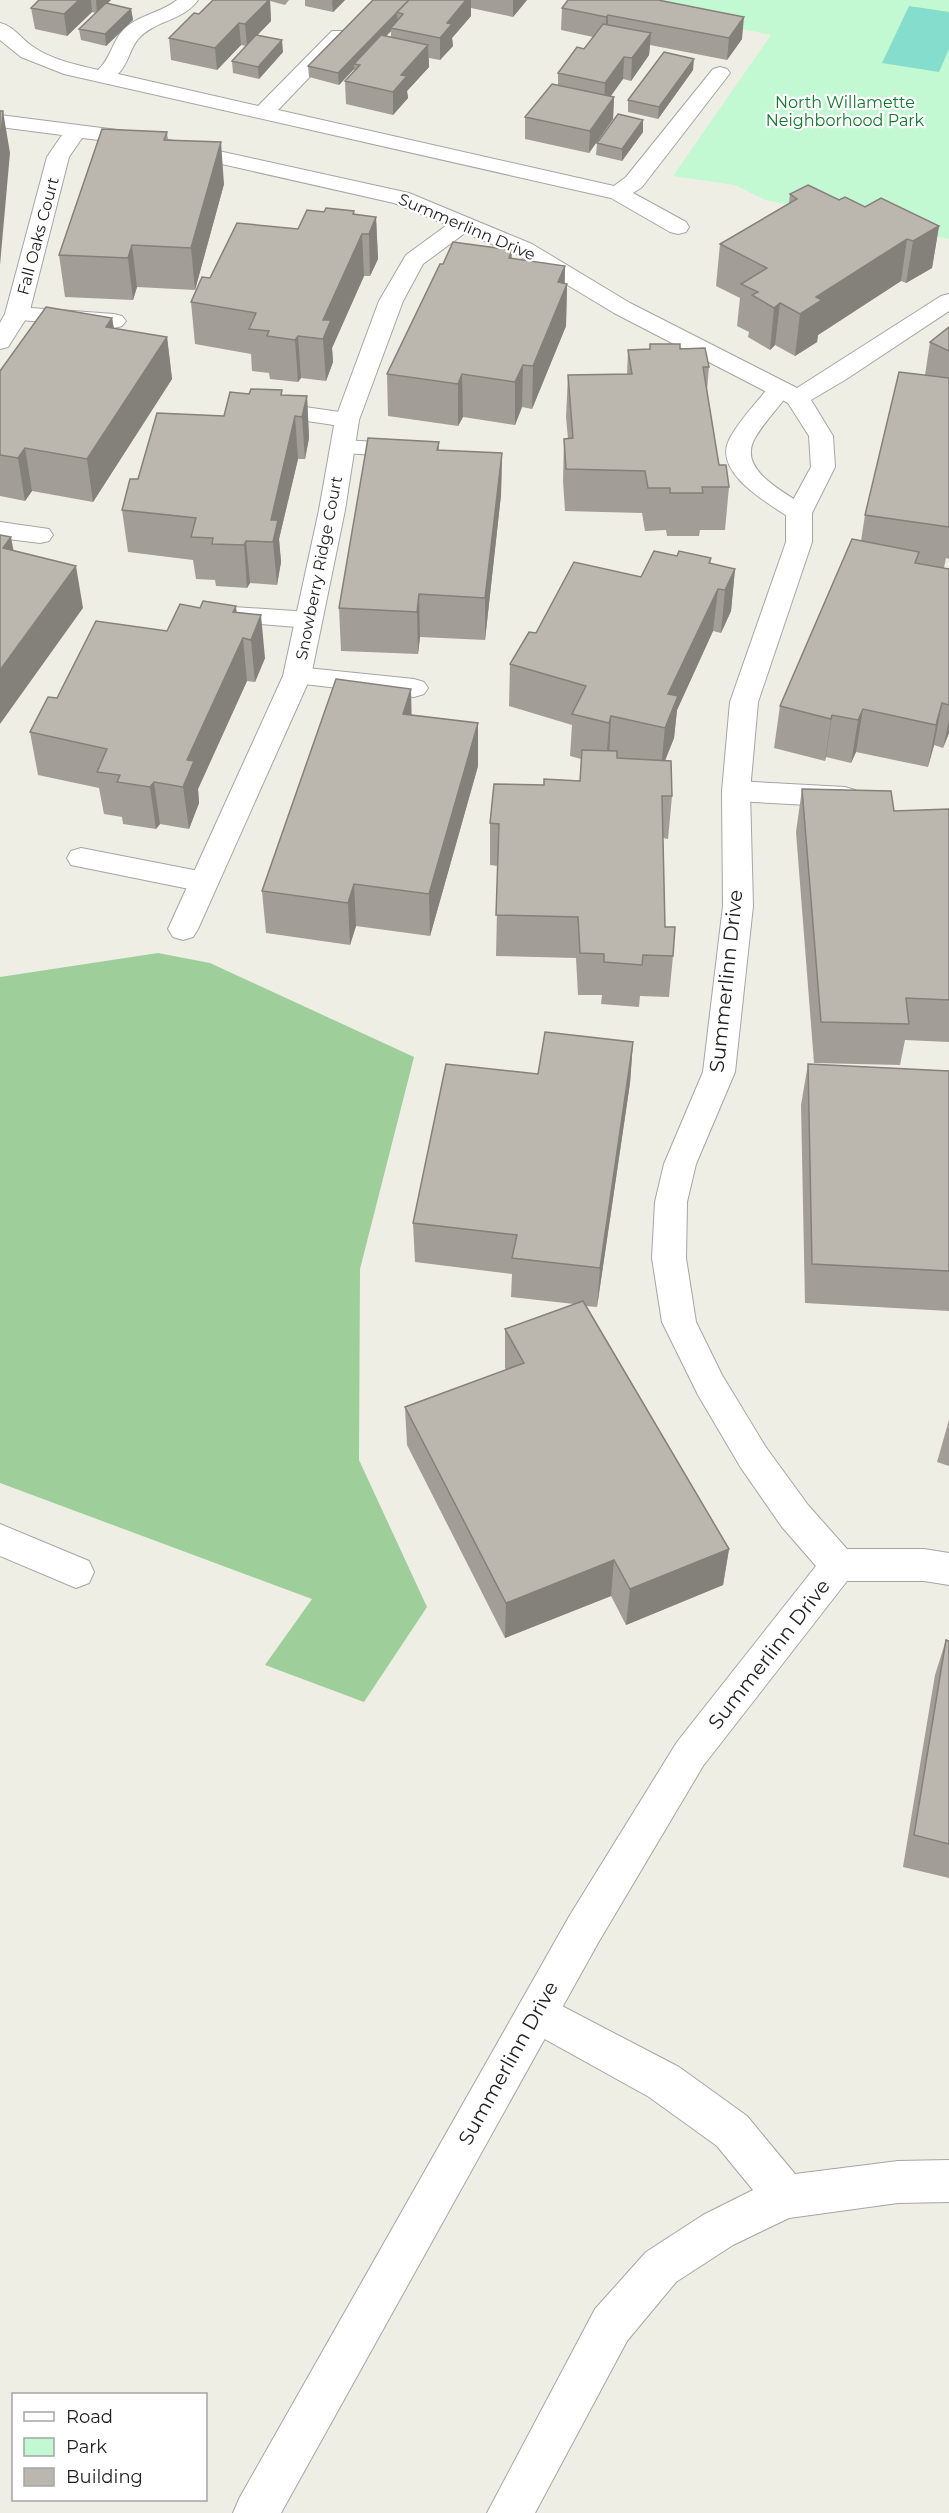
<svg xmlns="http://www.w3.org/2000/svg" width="949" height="2513" font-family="Montserrat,sans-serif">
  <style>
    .forest { fill: #9ece9a }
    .park { fill: #c2f8d2 }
    .pitch { fill: #84ddcd }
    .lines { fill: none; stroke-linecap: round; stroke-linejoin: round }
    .service-casing { stroke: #a5a5a5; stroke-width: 2 }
    .minor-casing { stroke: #a5a5a5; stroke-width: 2 }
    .service { fill: #fff; fill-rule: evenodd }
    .minor { fill: #fff; fill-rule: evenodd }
    .wall { fill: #a29d96; fill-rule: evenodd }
    .shaded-wall { fill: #84807a }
    .building { fill: #bcb7ae; stroke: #84807a; stroke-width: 1.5 }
    .labels { text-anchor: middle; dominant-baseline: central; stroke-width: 4.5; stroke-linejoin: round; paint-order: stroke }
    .far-park-label { font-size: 16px; fill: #0d7b2d; stroke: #fff }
    .far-street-label { font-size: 16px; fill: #1e1e1e; stroke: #fff }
    .street-label { font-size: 20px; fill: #1e1e1e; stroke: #fff }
  </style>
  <rect width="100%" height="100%" fill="#efeee4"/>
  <path class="forest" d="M158,953l52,10 204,94 -54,212 -1,191 68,147 -63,95 -99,-37 47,-66 -312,-116v-506z"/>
  <path class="park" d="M601,0h348v239l-184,-39 -30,-15 -62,-9 98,-141z"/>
  <path class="pitch" d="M909,6l40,6v37l-10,23 -57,-9z"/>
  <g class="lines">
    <defs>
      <path id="service" d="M177,0h21c-15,21 -42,20 -59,38 -9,9 -10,25 -21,36l140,32 74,-75h14l3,4 -3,4 -68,71 336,76 12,-9 87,-108 7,-2 7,2 3,4 -3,4 -85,110 -9,6 53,29 3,5 -3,5 -8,2 -8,-2 -59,-34 -547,-124 -43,-17 -21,-17v-17c14,3 22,17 35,25 18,12 43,17 63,22 13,-12 14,-28 25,-40 15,-15 38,-17 54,-30z
        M17,307l97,7 8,2 4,5 -4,5 -8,2 -105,-9 -4,-5 4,-5z
        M780,382l9,2 3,5c-10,15 -32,37 -39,53 -13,30 35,52 55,66l4,5 -4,5 -9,3 -9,-3c-22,-15 -77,-45 -61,-78 10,-20 29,-38 42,-56z
        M263,401l84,12 9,2 3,5 -3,5 -9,2 -93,-14 -3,-5 3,-5z
        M343,440l67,4 9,2 3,5 -3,5 -9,2 -76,-6 -3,-5 3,-5z
        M0,522l49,7 4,6 -4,6 -9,2 -40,-5z
        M218,606l91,6 9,2 4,6 -4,6 -9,2 -100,-8 -4,-6 4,-6z
        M297,667l117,12 10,3 4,6 -4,6 -10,3 -127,-15 -4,-6 4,-6z
        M736,781l109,6 10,3 4,7 -4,7 -10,3 -109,-6 -10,-3 -4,-7 4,-7z
        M81,848l123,24 10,3 5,7 -5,7 -10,3 -133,-27 -4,-7 4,-7z
        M0,1524l89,37 5,11 -5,11 -13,5 -76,-32z
        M537,1993l142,74 68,49 48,58 103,-13 51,-1v42l-51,1 -109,15 -56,27 -57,37 -49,59 -92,172h-48l108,-204 51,-57 57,-37 50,-25 -36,-44 -68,-49 -126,-70 -6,-14 6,-14z"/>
      <path id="minor" d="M0,115l133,17 276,61 123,51 98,59 167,85 144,-92 8,-2v17l-104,69 -34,20 22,36 2,31 -23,46v29l-54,160 -8,89 3,115 -18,166 -39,92 -9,38 -1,56 10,64 26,53 43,71 43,59 39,44h77l25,4v32l-25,-4h-77l-144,185 -105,177 -317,570h-48l7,-16 330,-582 107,-173 139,-176 -34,-39 -41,-59 -43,-73 -36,-73 -10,-64 3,-56 9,-38 39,-92 20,-166 -1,-115 8,-89 56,-160v-29l25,-46 -2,-31 -21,-33 -174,-90 -98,-59 -51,-21 -42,31 -20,37 -44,119 -14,90 -34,166 -113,253 -5,8 -10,3 -10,-3 -5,-8 115,-253 36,-166 16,-90 44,-119 27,-46 41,-30 -53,-22 -261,-59 -51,-6 -13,19 -40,157 -21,33 -8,2v-26l5,-9 42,-157 15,-22 -62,-8z"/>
    </defs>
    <use href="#service" class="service-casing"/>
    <use href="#minor" class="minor-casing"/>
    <use href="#service" class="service"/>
    <use href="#minor" class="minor"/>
  </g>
  <path class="wall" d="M39,0h72l-4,4 24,5 2,11 -27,26 -25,-6 -2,-11 17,-16 -4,-1 -25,24 -32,-7 -4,-21z
    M213,0h76l-4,5 -15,-4 1,20 -14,14 26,17 -24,27 -26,-6 -1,-12 14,-15 -5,-1 -24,25 -46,-10 -2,-22 30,-24z
    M305,0h40l-12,12 -28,-6z
    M373,0h154l-14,17 -42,-9v8l-19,22 1,8 -13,14 -11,-2v9l-22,24 1,7 -15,17 -47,-11 -1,-23 9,-10v-2l-15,16 -30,-8 -1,-11zM391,31v6l-5,-1z
    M568,0l174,39 -15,21 -77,-15 -1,10 -18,26 -8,-2 -12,17 3,1 -1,22 -24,34 -64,-14v-22l33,-32v-12l26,-24 9,-12 -32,-7 1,-22z
    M693,70l-35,49 -30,-7v-12z
    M167,132l1,8 56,44 -29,106 -58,-3 -4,13 -68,-3 -6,-42z
    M643,132l-21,29 -26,-6 1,-12z
    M790,194l49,6 100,26 -7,42 -26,15 -5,-2 -83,54 -1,7 -22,14 -20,-11 -5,5 -22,-13 1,-5 -12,-6 3,-28 -24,-12 4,-42 69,-41z
    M354,211v4l22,2 2,42 -8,17h-6l-32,72 1,14 -7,19 -25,-3 -3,4 -28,-3 -1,-6 -17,-2 -1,-17 -56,-10 -4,-42 19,-24 88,-49 26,-17z
    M512,250v9l53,7v17l2,1 -1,42 -34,83 -10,-2 -7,18 -52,-8 -5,9 -70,-10 -1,-42 56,-110z
    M112,318l2,10 53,9 5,42 -79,123 -61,-11 -7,10 -25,-5v-125z
    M949,327v232l-3,-1 -2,10 5,1v164l-6,15 -9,-3 -6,22 -72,-15 -5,11 -25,-6 -1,4 -51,-13 6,-42 81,-165 4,-26 60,-140 5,-33z
    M680,349l29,18 -2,23 12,75 10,22 -4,43h-25l-1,6h-32l-1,-6 -21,1 -3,-18 -77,-2 -2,-30 1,-42h4l-2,-22 2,-42 59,-1 1,-24z
    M249,394l58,2 2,42 -4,21h-7l-19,80 2,23 -4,23 -27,-2 -3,5 -31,-2 -1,-6 -19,-1 -3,-19 -65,-8 -6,-42 16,-31 86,-63z
    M439,442v8l63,3 -1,42 -16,145 -65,-3 -2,17 -77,-3 -2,-43z
    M677,556l34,2 -1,6 25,5 -4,42 -10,22 -8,-2 -36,79 -3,28 -9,23 7,35 -4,43 -5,-1 2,89 8,29 -4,41 -29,-1 -1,11 -38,-3 1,-9h-24l-2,-37 -80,-2 2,-90 -8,-1v-42l53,-38 37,-4 1,-22 -11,-3 2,-31 -63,-19 1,-42 26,-31 105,-56z
    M200,608l37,4 28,46 -10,24 -8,-1 -49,108 1,14 -10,26 -29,-5 -4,5 -33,-5 -1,-7 -18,-3 -5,-26 -61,-13 -8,-43 27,-34 110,-67z
    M412,715l66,51 -48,170 -74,-10 -6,19 -84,-12 -4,-42z
    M802,789l92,22 55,-2v233l-44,-2 -5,25 -86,-2 -18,-231z
    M633,1042l-3,41 -33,224 -11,-1 143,243 -6,36 -97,40 -15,-29 -106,42 -98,-193 -2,-38 101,-37 -1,-2v-39l69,-25 -63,-7 1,-23 -97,-12 -2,-39 125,-149z
    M808,1064l141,7v240l-144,-8 -4,-198z
    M949,1420v46l-12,-4z
    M946,1640l3,1v237l-46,-11 32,-192z"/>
  <path class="shaded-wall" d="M79,0h12l1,12 -25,24 -3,-22z
    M96,0h15l-14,13z
    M269,0h1l1,21 -24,25 -2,-22z
    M333,0h12l-12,12 -1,-11z
    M409,0l-6,14 -6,-2 1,12 -7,4v3l-33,34 -4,-1v5l-15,16 -1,-12z
    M466,0h5v16l-19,22 1,8 -13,14v-22l7,-15z
    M513,0h14l-14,17z
    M131,9l2,11 -27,26 -1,-12z
    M608,15v22l-2,2v-22z
    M744,17l-2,22 -15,21 2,-22z
    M239,23l2,22 -24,25 -2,-22z
    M651,33l-2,22 -18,26 1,-23z
    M282,40l1,12 -24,27 -1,-12z
    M428,45l1,22 -22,24 1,7 -15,17v-23l8,-17z
    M624,57l-1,22 -19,26 1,-22z
    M694,59l-1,11 -35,49 1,-12z
    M614,97l-1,22 -24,34 1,-22z
    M3,111l7,42 -10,112v-116z
    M643,120v12l-21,29v-12z
    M221,142l3,42 -29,106 -4,-42z
    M354,211l2,37 6,-14 2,42 -32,72 1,14 -7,19 -3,-42v-19z
    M376,217l2,42 -8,17 -1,-42z
    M939,226l-7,42 -26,15 7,-42z
    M907,239l-6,42 -83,54 -1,7 -22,14 5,-42 16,-17z
    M132,245l5,42 -4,13 -5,-42z
    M565,266l-1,25 3,-7 -1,42 -34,83 1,-43 25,-84z
    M780,303l-5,42 -5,5 4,-42z
    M112,318l6,42 -12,-33z
    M298,336l3,42 -3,4 -3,-42z
    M167,337l5,42 -79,123 -6,-43z
    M523,365l-1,42 -7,18v-43z
    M462,374l1,43 -5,9v-42z
    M307,396l2,42 -4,21 -3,-42z
    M295,416l3,43 -19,80 2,23 -4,23 -6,-65z
    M25,448l7,43 -7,10 -7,-43z
    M502,453l-1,42 -16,145v-42z
    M11,537l8,43 -16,-32z
    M246,541l4,42 -3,5 -3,-43z
    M76,566l7,42 -83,116v-54z
    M735,569l-4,42 -10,22 4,-43z
    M718,589l-5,42 -36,79 -3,28 -13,32 7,-76z
    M419,594l1,43 -2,17 -1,-42z
    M236,606l4,39 3,-7 4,43 -49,108 1,14 -10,26 -6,-42 4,-27 46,-148z
    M261,615l4,43 -10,24 -4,-42z
    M411,689l1,43 -9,-18z
    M942,703l-8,42 -6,22 8,-42z
    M863,709l-7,43 -5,11 7,-43z
    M832,715l-6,42 -1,4 6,-42z
    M611,716l-2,42 -3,7 3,-42z
    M949,720v13l-6,15z
    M478,723v43l-48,170 -1,-42z
    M154,782l6,42 -4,5 -6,-42z
    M354,884l2,42 -6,19 -2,-42z
    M633,1042l-3,41 -33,224 3,-39z
    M729,1549l-6,36 -97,40 4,-36z
    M614,1560l-3,36 -106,42 1,-35z"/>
  <path class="building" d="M39,0h40l-15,14 -33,-6z
    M213,0h56l-24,24 -6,-1 -24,25 -46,-10 25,-25 5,1z
    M373,0h36l-71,73 -30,-7z
    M409,0h57l-19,23 5,1 -12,14 -49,-10 12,-14 -6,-2z
    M568,0h90l86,17 -15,21 -121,-23 -2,2 -44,-9z
    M106,3l25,6 -26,25 -26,-5z
    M603,24l48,9 -19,25 -8,-1 -19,26 -47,-10 19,-26 7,2z
    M256,35l26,5 -24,27 -26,-6z
    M381,35l47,10 -27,30 6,1 -14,16 -48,-11 15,-16 -6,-1z
    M664,52l30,7 -35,48 -31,-7z
    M552,84l62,13 -24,34 -65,-14z
    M0,111h3l-3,38z
    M618,114l25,6 -21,29 -25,-6z
    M102,129l65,3 -3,8 57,2 -30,106 -59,-3 -4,13 -69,-3z
    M808,185l31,15 6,-3 20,10 16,-9 58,28 -26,15 -6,-2 -91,58 6,3 -22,14 -20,-11 -6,5 -22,-13 6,-3 -17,-8 26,-16 -47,-24 77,-45 -7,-5z
    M326,208l28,3 -1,3 23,3 -7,17h-7l-39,86h8l-8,19 -25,-3 -3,4 -28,-4 2,-5 -20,-2 7,-16 -65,-11 11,-25 8,1 27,-55 61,6 9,-19 17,2z
    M453,242l59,8 -3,8 56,8 -7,16 9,2 -34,82 -10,-1 -8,17 -53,-8 -4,10 -71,-10 53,-110h3z
    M46,307l66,11 -6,9 61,10 -80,122 -62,-11 -7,10 -18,-3v-84z
    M949,327v24l-19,-9z
    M650,344h30v5l25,-1 4,19h-6l16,98h7l3,22h-27l1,6h-33v-5h-22l-3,-17 -79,-2 -2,-30 9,-1 -5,-63 64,-1 -4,-24 22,-1z
    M899,372l50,6v149l-84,-12z
    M251,389l31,1 -1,5 26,1 -5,21 -7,-1 -24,104h7l-5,22 -27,-1 -2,4 -32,-1 1,-6 -22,-1 5,-19 -74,-8 8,-31h8l19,-66 67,3 6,-24 19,2z
    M368,438l71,4 -2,8 65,3 -17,145 -66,-4 -2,18 -78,-4z
    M0,535l11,2 -8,11 73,18 -76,104z
    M852,539l67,13 -4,11 34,6v136l-7,-2 -6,22 -73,-16 -5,11 -26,-5 -1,4 -51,-13z
    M654,551l23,5 2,-5 32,7 -2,5 26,6 -10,21 -7,-1 -50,105 10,2 -13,32 -54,-12 -2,7 -37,-9 14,-28 -76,-22 19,-32 7,1 38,-71 67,15z
    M203,601l33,5 -3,6 28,3 -10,25 -8,-2 -56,122 7,1 -11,26 -29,-5 -4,5 -33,-5 3,-7 -23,-3 10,-23 -77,-17 18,-35 9,1 39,-77 71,10 13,-27 20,4z
    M336,679l75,10 -8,25 75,9 -49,171 -75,-10 -6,19 -86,-12z
    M582,750l35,1v7l54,3 1,35h-10l3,131h10l-2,29 -30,-1 -1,10 -38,-3v-8l-24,-1 -2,-36 -82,-2 3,-91 -9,-1 4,-39 50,1v-6l36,2z
    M802,789l89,2 3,20 55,-2v191l-43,-2 3,26 -88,-2z
    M545,1032l88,10 -33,226 -88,-10 5,-23 -104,-12 33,-159 92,10z
    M808,1064l141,7v200l-137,-7z
    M583,1301l146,248 -99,40 -16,-29 -108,43 -101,-196 119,-44 -19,-34z
    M946,1640l3,1v203l-35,-9z"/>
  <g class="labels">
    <g class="far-park-label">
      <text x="845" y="102">North Willamette<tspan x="845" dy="18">Neighborhood Park</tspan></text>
    </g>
    <g class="far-street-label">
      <text transform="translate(467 227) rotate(23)">Summerlinn Drive</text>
      <text transform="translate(38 236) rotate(-75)">Fall Oaks Court</text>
      <text transform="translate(319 568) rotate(-79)">Snowberry Ridge Court</text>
    </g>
    <g class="street-label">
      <text transform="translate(726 981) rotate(-84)">Summerlinn Drive</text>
      <text transform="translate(769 1654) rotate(-52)">Summerlinn Drive</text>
      <text transform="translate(508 2063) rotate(-61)">Summerlinn Drive</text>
    </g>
  </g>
  <rect x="12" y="2393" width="195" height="108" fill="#ffffff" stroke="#a5a5a5" stroke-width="1.5"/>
  <rect x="24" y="2412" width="30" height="9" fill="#ffffff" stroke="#a5a5a5" stroke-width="1.5"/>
  <text x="66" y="2423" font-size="18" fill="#1e1e1e">Road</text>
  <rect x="24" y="2438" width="30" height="18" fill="#c2f8d2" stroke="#a5a5a5" stroke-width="1.5"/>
  <text x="66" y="2453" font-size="18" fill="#1e1e1e">Park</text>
  <rect x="24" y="2468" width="30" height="18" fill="#bcb7ae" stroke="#a5a5a5" stroke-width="1.5"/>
  <text x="66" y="2483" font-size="18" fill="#1e1e1e">Building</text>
</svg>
